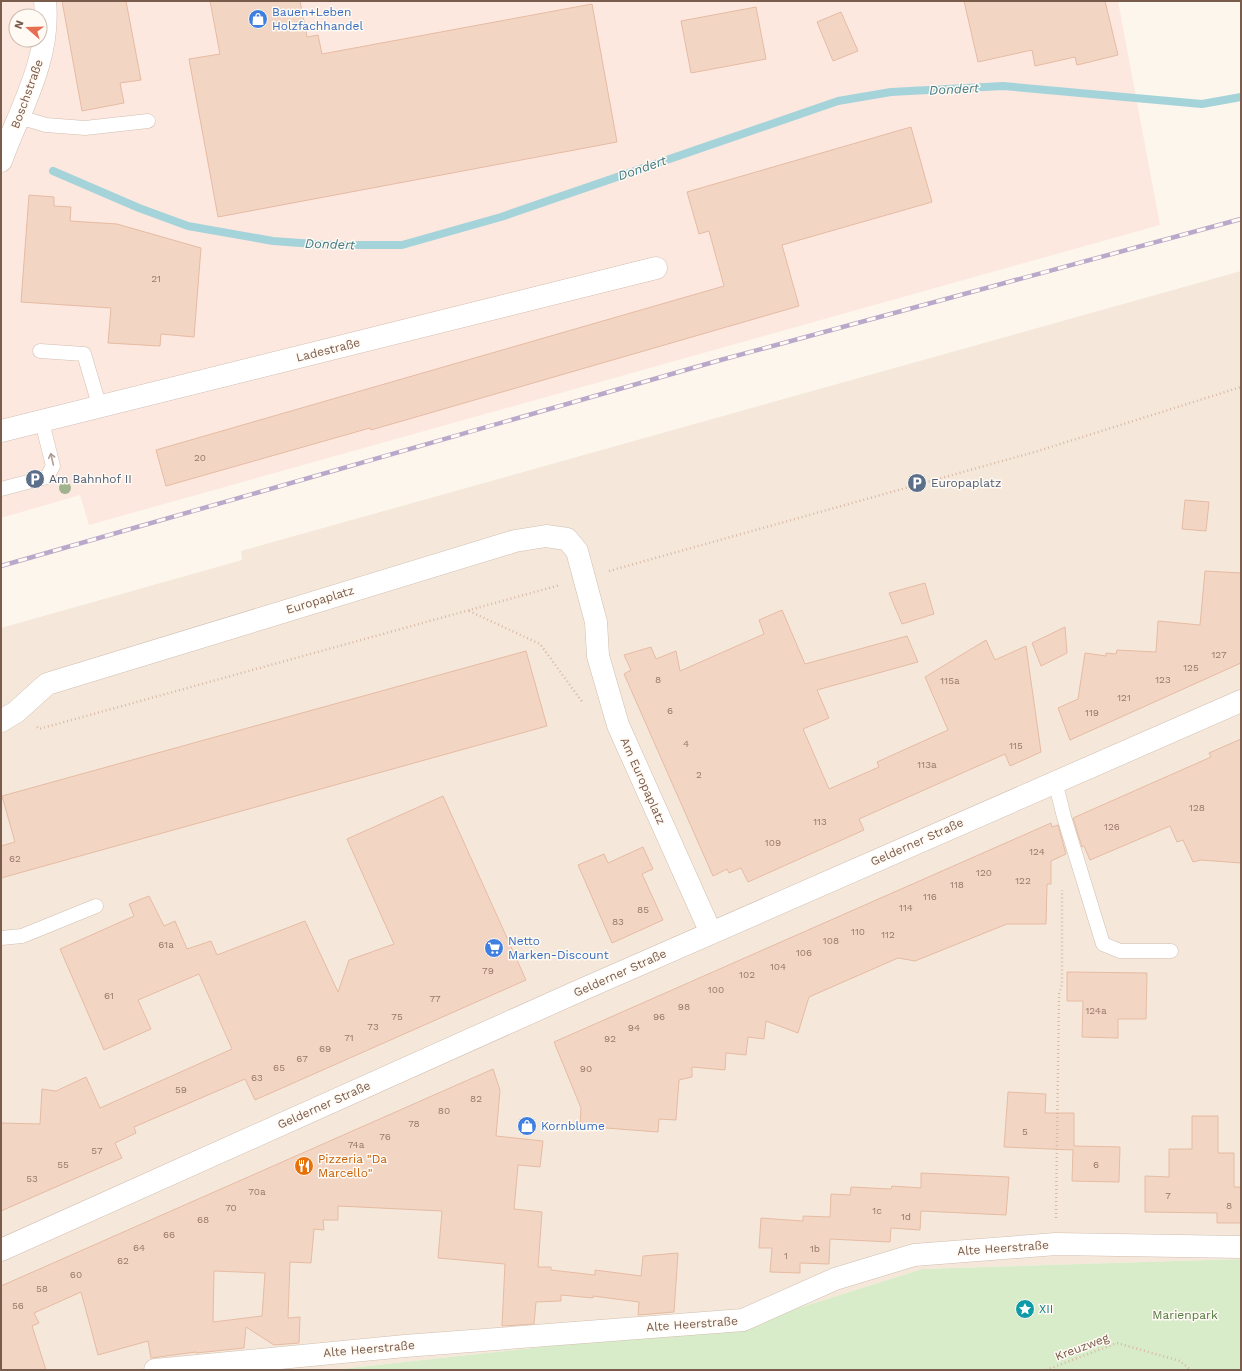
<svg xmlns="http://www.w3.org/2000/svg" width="1242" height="1371" font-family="'Work Sans',sans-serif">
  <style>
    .residential { fill: #f5e8da }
    .commercial { fill: #fde8e0; fill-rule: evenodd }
    .green { fill: #d8ecc9 }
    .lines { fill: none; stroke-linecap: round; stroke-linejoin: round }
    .stream { stroke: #a5d3da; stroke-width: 8 }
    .building { fill: #f3d5c3; stroke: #e6bba3; fill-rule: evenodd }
    .lane-casing { stroke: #d1beb0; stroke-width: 15 }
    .street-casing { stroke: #d1beb0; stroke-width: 23 }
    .path { stroke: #d9b8a5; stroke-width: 2.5; stroke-dasharray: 1 3; stroke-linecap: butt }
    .lane { stroke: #fff; stroke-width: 14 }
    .street { stroke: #fff; stroke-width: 22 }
    .rail-casing { stroke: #b9a8c9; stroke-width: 4.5 }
    .rail { stroke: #fffaf3; stroke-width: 3; stroke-dasharray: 9; stroke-linecap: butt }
    .tree { fill: #a0b28e }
    .oneway { stroke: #af9d94 }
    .labels { text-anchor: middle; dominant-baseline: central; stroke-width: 3; stroke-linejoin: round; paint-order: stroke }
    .number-label { font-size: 10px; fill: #987a6a }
    .shop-label { font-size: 12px; fill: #366cbe; stroke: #fffaf3; text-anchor: start }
    .street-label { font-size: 12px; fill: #7a5c4d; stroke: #fffaf3 }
    .service-label { font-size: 12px; fill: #4e5e75; stroke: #fffaf3; text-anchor: start }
    .food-label { font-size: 12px; fill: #c56008; stroke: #fffaf3; text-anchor: start }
    .culture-label { font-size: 12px; fill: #0d838f; stroke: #fffaf3; text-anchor: start }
    .park-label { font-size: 12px; fill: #537a41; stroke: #fffaf3 }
    .water-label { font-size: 13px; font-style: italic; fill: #437c86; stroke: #fffaf3 }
  </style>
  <rect width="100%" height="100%" fill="#fdf6ec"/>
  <path class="residential" d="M1241,271v988l-319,10 -177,56 -414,45h-330v-742l241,-68 -1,-9z"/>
  <path class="commercial" d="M1,1h1117l42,224 -1071,300 -9,-30 -79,23zM16,16h24v24h-24z"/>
  <path class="green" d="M1241,1259v111h-910l414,-45 177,-56z"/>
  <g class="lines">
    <path class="stream" d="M53,171l86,37 49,18 85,15 55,4h74l99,-28 337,-116 53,-9 112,-6 199,18 39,-7"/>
  </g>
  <path class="building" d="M62,1h64l15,79 -21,3 4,20 -42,8z
    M210,1h90l7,36 11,-2 4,19 270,-50 25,138 -399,75 -29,-158 31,-5z
    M964,1h141l13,54 -41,10 -2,-8 -40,9 -3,-16 -54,12z
    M756,7l10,52 -75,14 -10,-52z
    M841,12l17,39 -25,10 -16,-39z
    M911,127l21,75 -150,43 17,61 -428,124 -1,-2 -204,58 -10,-36 568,-164 -15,-55 -10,3 -12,-42z
    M29,195l25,2v9l17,1 -1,14 47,3 84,24 -7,89 -33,-3 -1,12 -52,-3 3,-35 -90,-6z
    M1185,500l24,2 -3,29 -24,-2z
    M1205,571l36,2v90l-171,77 -12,-32 20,-9 7,-46 21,3v-3l10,1 1,-4 39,2 2,-31 42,4z
    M925,583l9,31 -32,10 -13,-31z
    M782,610l23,54 102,-28 11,26 -101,28 12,28 -26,11 26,60 50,-22 -2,-5 71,-32 -23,-53 61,-37 9,20 31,-14 15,106 -31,14 -5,-12 -146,65 5,11 -116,52 -7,-14 -12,5 -2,-4 -14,7 -89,-202 7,-4 -7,-15 27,-8 5,12 20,-8 4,20 84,-37 -5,-14z
    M1065,627l2,26 -26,13 -9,-23z
    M526,651l21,75 -546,152v-32l14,-4 -13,-46z
    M1241,739v124l-40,-3 -8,2 -10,-22 -6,2 -7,-16 -80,34 -6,-14 -2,1 -9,-29 138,-61 -2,-4z
    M443,796l83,184 -271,120 -10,-21 -111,48 2,6 -21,10 7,15 -121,53v-88l39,1 2,-35 14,2 30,-14 14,31 132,-59 -33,-75 -61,26 13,29 -47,21 -44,-101 74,-33 -5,-12 20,-8 15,30 11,-5 12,28 24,-8 6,14 88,-34 33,71 11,-32 45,-16 -47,-105z
    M1051,823l1,4 6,-2 8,29 -15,7v23h-4l-1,40h-39l-92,37 -17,-3 -89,39 -11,36 -32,-12 -2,18 -16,-2 -2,18 -20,-2 -1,17 -33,-3v10l-13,3 -3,40 -17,-1 -1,13 -78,-6 1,-18 -27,-66z
    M643,847l10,22 -11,5 21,46 -51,23 -34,-78 26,-11 4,9z
    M1067,972l80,1 -1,46h-28v19l-36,-1 1,-36h-16z
    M493,1069l7,21 -4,46 47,5 -3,26 -22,-2 -4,44 28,3 -4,55h13v3l44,5v-5l46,6 2,-20 35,-3 -4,59 -36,3 1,-13 -46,-6v2l-32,-3v6l-25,1 -2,22 -32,2 3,-62 -67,-6 4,-47 -104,-5v14h-15l1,10 -10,-1 -3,34 -21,-1 -2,56 12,-1 -1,26 -25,2 -28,-18 -2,21 -48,5v-1l-45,6 -3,-17 -50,14 -17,-63 -47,21 5,10 -7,3 14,44h-45v-84zM214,1271l51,2 -3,43 -49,6z
    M1008,1092l38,2 -1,19h29v33l46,1 -1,35 -47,-1 1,-31 -69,-3z
    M1192,1116h26v37h16v34h7v36h-24v-10l-72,-1v-36l24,1v-28h23z
    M921,1173l88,4 -3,38 -85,-4 -1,19 -29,-2 -1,14 -60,-3 -1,25 -29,-1v10l-30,-1 2,-24h-13l2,-30 42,3v-5l27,1 1,-23 19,1 1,-8 40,2 1,-3 29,2z"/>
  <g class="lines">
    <defs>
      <path id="lane" d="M19,117l27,8 39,3 63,-7
        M40,351l44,3 16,54
        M1,489l46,-12 6,-11 -11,-44
        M1055,781l9,36 39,127 17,7h51
        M1,938l21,-2 74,-30"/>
      <path id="street" d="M1,161c19,-52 50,-102 44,-160
        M1,431l655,-163
        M1,721l15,-9 31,-28 468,-143 31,-5 21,3 10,12 19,71 2,34 20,69 93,208
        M1,1250l571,-256 669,-293
        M155,1370l250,-24 338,-26 92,-41 79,-24 142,-11 185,3"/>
    </defs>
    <use href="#lane" class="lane-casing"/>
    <use href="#street" class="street-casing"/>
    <path class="path" d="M609,571l429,-120 203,-64
      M469,611l71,33 43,59
      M37,727l2,2 521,-144
      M1056,1218l3,-224 3,-9v-95
      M1046,1370l71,-27 63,18 11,9"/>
    <use href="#lane" class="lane"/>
    <use href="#street" class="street"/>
    <defs>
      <path id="rail" d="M1,566l716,-205 524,-142"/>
    </defs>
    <use href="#rail" class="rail-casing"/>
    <use href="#rail" class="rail"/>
  </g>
  <circle class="tree" cx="65" cy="488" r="6"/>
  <defs><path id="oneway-shaft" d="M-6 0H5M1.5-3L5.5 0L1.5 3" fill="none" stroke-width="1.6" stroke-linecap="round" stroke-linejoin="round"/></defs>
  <use class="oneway" href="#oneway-shaft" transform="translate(52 459) rotate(-103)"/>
  <defs>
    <symbol id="shop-disc" viewBox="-11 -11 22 22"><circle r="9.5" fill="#3f7fe0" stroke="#fffaf3"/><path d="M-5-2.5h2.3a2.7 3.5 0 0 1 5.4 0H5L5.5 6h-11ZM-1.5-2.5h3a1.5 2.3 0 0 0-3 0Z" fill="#fff"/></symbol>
    <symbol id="parking-disc" viewBox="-11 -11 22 22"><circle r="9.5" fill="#5c6f8a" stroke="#fffaf3"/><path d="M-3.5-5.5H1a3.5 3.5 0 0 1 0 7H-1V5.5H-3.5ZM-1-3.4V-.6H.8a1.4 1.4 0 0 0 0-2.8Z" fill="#fff"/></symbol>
    <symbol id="supermarket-disc" viewBox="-11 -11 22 22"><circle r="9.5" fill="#3f7fe0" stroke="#fffaf3"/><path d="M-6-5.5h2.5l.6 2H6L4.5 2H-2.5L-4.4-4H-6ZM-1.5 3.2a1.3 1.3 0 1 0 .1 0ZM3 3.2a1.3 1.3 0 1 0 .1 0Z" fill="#fff"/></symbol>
    <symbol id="restaurant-disc" viewBox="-11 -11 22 22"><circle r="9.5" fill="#e8710a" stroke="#fffaf3"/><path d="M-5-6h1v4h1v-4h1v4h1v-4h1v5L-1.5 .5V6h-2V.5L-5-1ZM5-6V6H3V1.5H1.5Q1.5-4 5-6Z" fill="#fff"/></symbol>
    <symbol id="sight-disc" viewBox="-11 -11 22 22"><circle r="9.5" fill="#0f9aa8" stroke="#fffaf3"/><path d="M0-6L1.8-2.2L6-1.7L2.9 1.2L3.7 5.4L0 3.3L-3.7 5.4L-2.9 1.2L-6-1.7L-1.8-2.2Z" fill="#fff"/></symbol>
  </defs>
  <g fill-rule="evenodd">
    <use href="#shop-disc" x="247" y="8" width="22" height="22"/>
    <use href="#parking-disc" x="24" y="468" width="22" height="22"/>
    <use href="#parking-disc" x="906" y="472" width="22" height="22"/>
    <use href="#supermarket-disc" x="483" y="937" width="22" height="22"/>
    <use href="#shop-disc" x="516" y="1115" width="22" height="22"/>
    <use href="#restaurant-disc" x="293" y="1155" width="22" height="22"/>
    <use href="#sight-disc" x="1014" y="1298" width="22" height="22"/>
  </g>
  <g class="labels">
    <g class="number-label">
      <text x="156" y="278">21</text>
      <text x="200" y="457">20</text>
      <text x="1219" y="654">127</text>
      <text x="1191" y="667">125</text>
      <text x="658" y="679">8</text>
      <text x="1163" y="679">123</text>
      <text x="950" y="680">115a</text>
      <text x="1124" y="697">121</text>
      <text x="670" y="710">6</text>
      <text x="1092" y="712">119</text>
      <text x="686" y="743">4</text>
      <text x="1016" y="745">115</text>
      <text x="927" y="764">113a</text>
      <text x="699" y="774">2</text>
      <text x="1197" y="807">128</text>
      <text x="820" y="821">113</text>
      <text x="1112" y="826">126</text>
      <text x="773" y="842">109</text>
      <text x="1037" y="851">124</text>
      <text x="15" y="858">62</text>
      <text x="984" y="872">120</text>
      <text x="1023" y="880">122</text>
      <text x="957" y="884">118</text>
      <text x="930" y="896">116</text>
      <text x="906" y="907">114</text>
      <text x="643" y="909">85</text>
      <text x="618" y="921">83</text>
      <text x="858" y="931">110</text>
      <text x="888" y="934">112</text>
      <text x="831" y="940">108</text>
      <text x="166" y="944">61a</text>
      <text x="804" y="952">106</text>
      <text x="778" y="966">104</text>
      <text x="488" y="970">79</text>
      <text x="747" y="974">102</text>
      <text x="716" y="989">100</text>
      <text x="109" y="995">61</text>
      <text x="435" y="998">77</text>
      <text x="684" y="1006">98</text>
      <text x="1096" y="1010">124a</text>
      <text x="397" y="1016">75</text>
      <text x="659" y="1016">96</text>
      <text x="373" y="1026">73</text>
      <text x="634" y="1027">94</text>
      <text x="349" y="1037">71</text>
      <text x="610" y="1038">92</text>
      <text x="325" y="1048">69</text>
      <text x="302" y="1058">67</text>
      <text x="279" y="1067">65</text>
      <text x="586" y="1068">90</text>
      <text x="257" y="1077">63</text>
      <text x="181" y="1089">59</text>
      <text x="476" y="1098">82</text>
      <text x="444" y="1110">80</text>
      <text x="414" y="1123">78</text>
      <text x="1025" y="1131">5</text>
      <text x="385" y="1136">76</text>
      <text x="356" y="1144">74a</text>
      <text x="97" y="1150">57</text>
      <text x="63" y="1164">55</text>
      <text x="1096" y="1164">6</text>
      <text x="32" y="1178">53</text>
      <text x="257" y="1191">70a</text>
      <text x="1168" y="1195">7</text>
      <text x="1229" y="1205">8</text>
      <text x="231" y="1207">70</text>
      <text x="877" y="1210">1c</text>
      <text x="906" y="1216">1d</text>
      <text x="203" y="1219">68</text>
      <text x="169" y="1234">66</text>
      <text x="139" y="1247">64</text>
      <text x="815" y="1248">1b</text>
      <text x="786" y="1255">1</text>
      <text x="123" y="1260">62</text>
      <text x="76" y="1274">60</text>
      <text x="42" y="1288">58</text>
      <text x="18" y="1305">56</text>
    </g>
    <g class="shop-label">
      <text x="272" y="12">Bauen+Leben<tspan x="272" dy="14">Holzfachhandel</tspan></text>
      <text x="508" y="941">Netto<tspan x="508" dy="14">Marken-Discount</tspan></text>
      <text x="541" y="1126">Kornblume</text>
    </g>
    <g class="street-label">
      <text transform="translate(27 94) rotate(-70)">Boschstraße</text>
      <text transform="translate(328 350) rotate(-14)">Ladestraße</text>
      <text transform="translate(320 600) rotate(-17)">Europaplatz</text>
      <text transform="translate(643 781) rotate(66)">Am Europaplatz</text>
      <text transform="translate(917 842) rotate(-24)">Gelderner Straße</text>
      <text transform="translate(620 973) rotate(-24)">Gelderner Straße</text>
      <text transform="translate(324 1105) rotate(-24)">Gelderner Straße</text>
      <text transform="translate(1003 1248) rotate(-4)">Alte Heerstraße</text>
      <text transform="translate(692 1324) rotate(-4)">Alte Heerstraße</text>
      <text transform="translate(1082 1347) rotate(-21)">Kreuzweg</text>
      <text transform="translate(369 1349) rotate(-5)">Alte Heerstraße</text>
    </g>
    <g class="service-label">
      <text x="49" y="479">Am Bahnhof II</text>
      <text x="931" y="483">Europaplatz</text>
    </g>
    <g class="food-label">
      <text x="318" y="1159">Pizzeria "Da<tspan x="318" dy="14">Marcello"</tspan></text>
    </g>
    <g class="culture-label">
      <text x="1039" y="1309">XII</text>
    </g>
    <g class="park-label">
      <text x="1185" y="1315">Marienpark</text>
    </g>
    <g class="water-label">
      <text transform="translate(954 89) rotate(-3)">Dondert</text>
      <text transform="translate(642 168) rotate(-19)">Dondert</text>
      <text transform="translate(330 244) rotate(2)">Dondert</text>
    </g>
  </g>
  <rect width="1242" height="1371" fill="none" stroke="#7a5c4d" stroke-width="4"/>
  <g transform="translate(28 28) rotate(290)"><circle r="19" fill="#fffaf3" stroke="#cabbb1"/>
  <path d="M0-3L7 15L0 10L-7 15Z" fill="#e76f51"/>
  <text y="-6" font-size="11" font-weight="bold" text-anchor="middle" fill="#7a5c4d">N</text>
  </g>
</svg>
